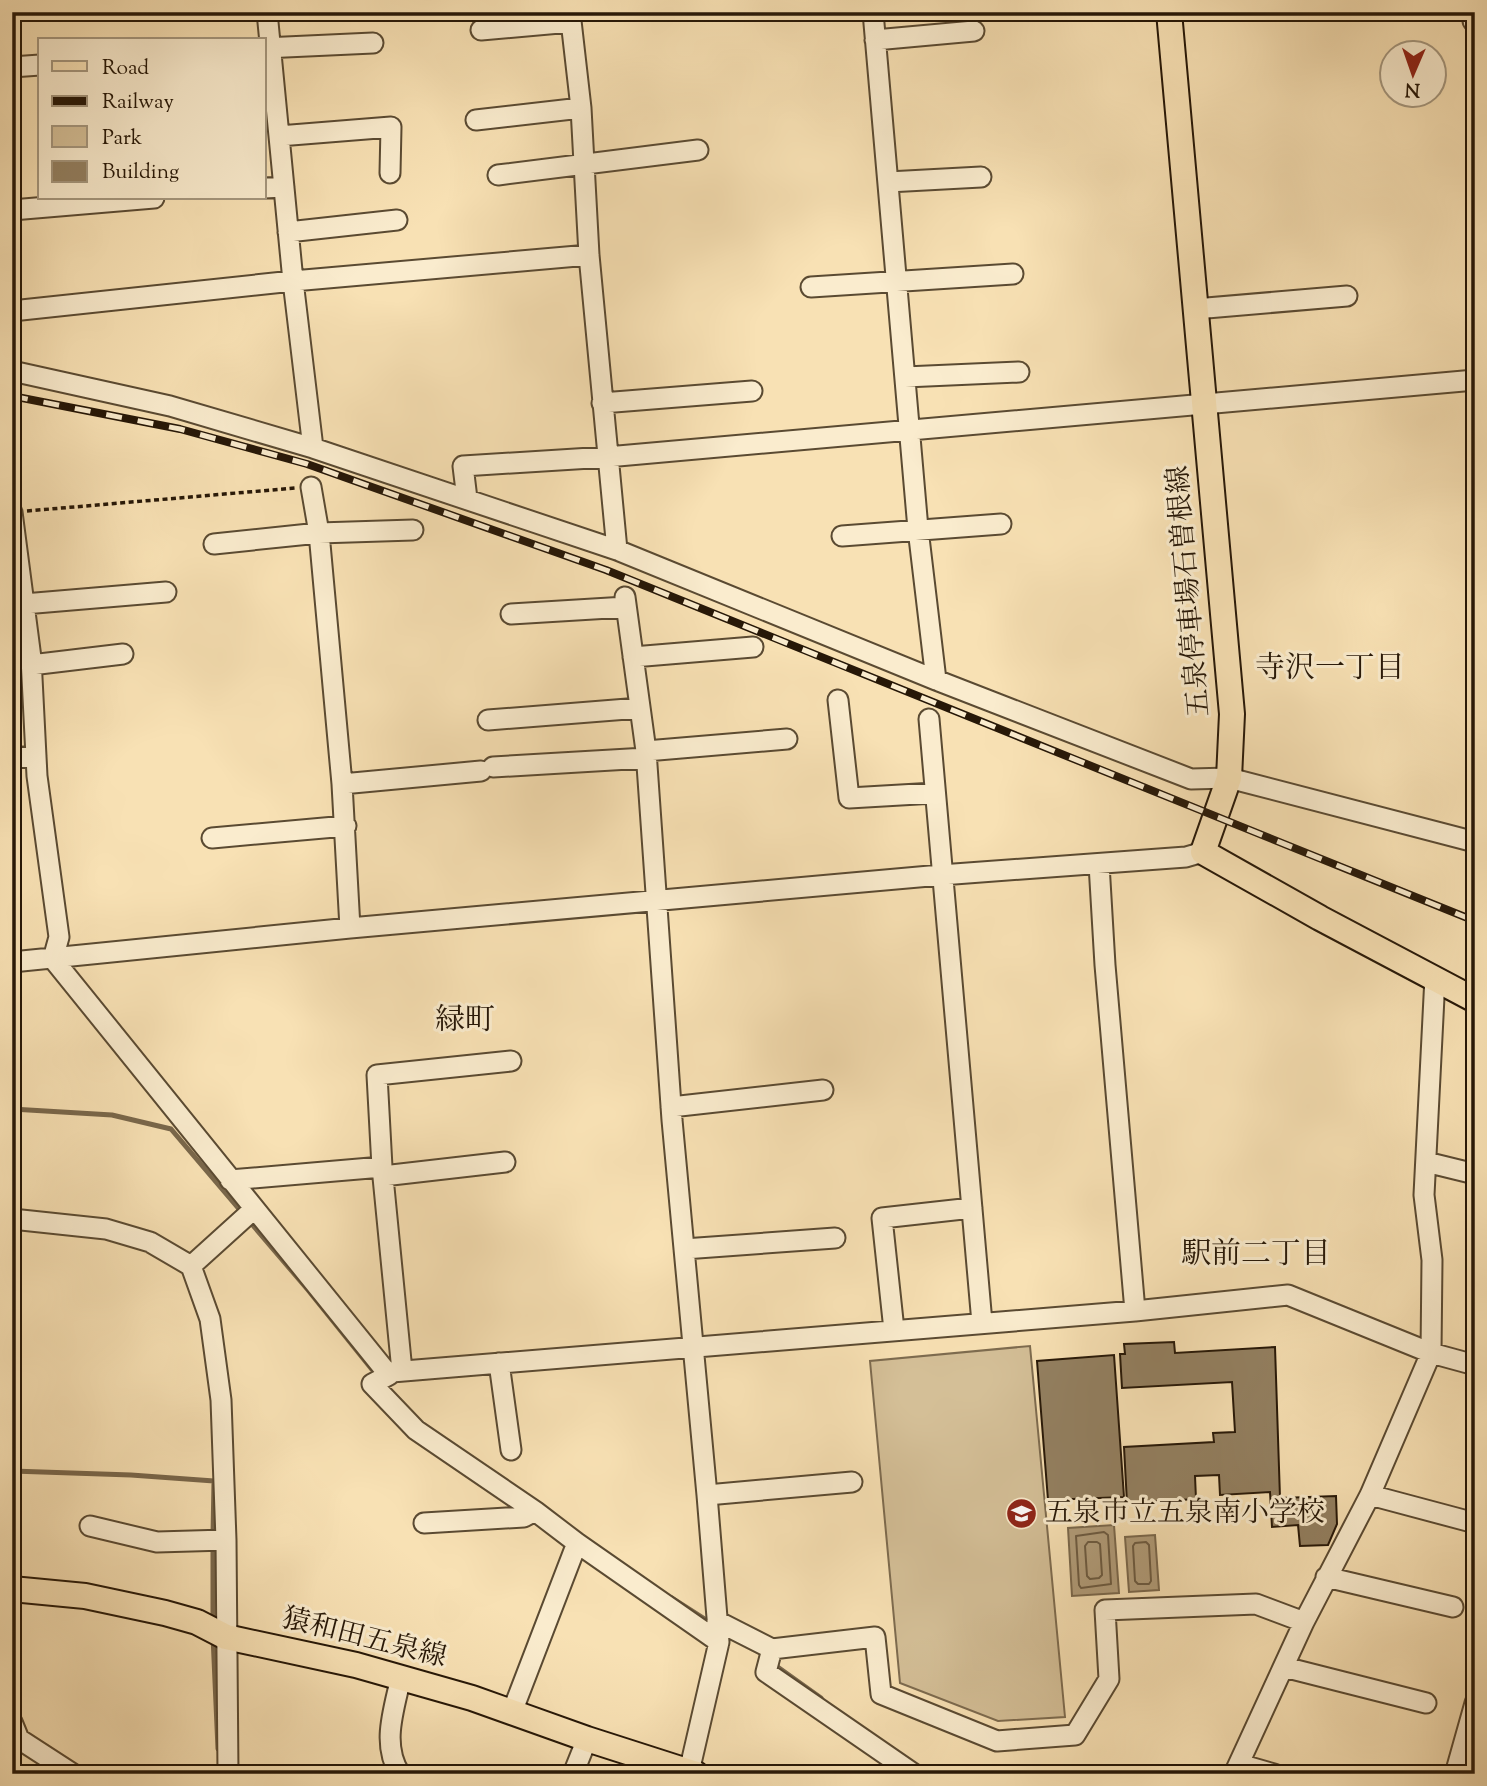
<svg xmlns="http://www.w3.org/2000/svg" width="1487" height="1786" font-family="'Sorts Mill Goudy','Noto Serif JP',serif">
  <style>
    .green { fill: #d4bf97; stroke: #7d6b4f; stroke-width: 2 }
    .water { fill: #b19c79; stroke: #79674b; stroke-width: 2 }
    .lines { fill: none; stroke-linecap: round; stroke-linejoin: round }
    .shore { stroke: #6c5a40; stroke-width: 2 }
    .stream { stroke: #79674b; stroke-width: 5 }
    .building { fill: #938061; stroke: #261707; stroke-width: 2 }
    .minor-casing { stroke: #5a4a32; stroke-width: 23 }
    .major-casing { stroke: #261707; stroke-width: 28 }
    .path { stroke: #261707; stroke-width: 3.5; stroke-dasharray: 5 3.5; stroke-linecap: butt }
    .minor { stroke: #faecce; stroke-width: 19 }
    .major { stroke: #f8e1b4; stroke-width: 24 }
    .rail-casing { stroke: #261707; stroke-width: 8 }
    .rail { stroke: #faecce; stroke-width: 5; stroke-dasharray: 16; stroke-linecap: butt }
    .labels { text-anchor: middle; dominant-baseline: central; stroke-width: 6; stroke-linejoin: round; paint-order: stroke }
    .street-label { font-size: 28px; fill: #261707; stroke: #faecce }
    .poi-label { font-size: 28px; fill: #261707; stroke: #faecce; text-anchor: start }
    .neighbourhood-label { font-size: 30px; fill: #261707; stroke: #faecce }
  </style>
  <rect width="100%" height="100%" fill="#f8e1b4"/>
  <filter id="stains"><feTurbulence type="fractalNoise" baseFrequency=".00286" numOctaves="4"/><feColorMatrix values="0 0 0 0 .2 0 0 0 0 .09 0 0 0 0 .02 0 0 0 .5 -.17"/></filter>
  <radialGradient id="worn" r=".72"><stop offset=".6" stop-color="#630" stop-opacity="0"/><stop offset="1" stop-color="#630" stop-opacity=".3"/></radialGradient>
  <path class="green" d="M1030,1346l35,371 -67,4 -98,-38 -30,-322z"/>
  <path class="water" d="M1114,1525l5,68 -47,3 -4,-68z
    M1155,1535l4,55 -30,2 -4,-55z"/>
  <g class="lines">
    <path class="shore" d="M1104,1532l4,3 3,49 -30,4 -2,-3 -3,-49z
      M1088,1542h9l3,2 2,31 -3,3 -9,1 -3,-3 -2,-30z
      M1146,1542l3,3 2,36 -2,3h-11l-3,-3 -2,-35 2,-3z"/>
    <path class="stream" d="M12,1109l100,6 59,14 137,161 70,87
      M12,1471l119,4 83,6 -1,55
      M672,1598l39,25
      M213,1623v-78
      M213,1636l5,113
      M772,1663l49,35
      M917,1767l9,7"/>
  </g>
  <path class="building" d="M1174,1342l1,11 100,-6 5,151 56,-2 1,28 -9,21 -28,1 -2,-21 -26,2 -2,-35 -50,3 -1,-20 -24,1 1,23 -69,4 -3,-56 90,-5 -1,-9 22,-1 -3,-50 -110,6 -2,-34h5l-1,-10z
    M1114,1355l10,142 -76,3 -11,-139z"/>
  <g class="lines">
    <defs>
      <path id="minor" d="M267,12l26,269 20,167
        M570,12l11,96 8,147 28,295
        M873,12l45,517 18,151
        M1473,21h2
        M481,30l90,-8
        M875,40l99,-9
        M264,48l109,-5
        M12,67l28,-2
        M476,120l105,-12
        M279,136l112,-9 -1,46
        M498,175l200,-25
        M888,182l93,-5
        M264,188l20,-1
        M12,210l142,-12
        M288,232l109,-12
        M811,287l202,-13
        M1195,309l152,-13
        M12,311l281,-30 296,-26
        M12,371l158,35 143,42 304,102 319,130 255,99 38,-1 246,64
        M905,377l114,-5
        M602,403l150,-12
        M311,487l8,46 23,251 8,144
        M467,499l-4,-33 144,-9 868,-77
        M12,512l19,146 6,118 22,161 -6,22
        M842,536l159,-12
        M214,544l105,-11 94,-3
        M625,597l21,154 26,369 35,375 12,147 -30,130
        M24,604l142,-12
        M511,614l115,-7
        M633,657l120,-10
        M12,659l19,-1
        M31,665l92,-11
        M838,700l11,98 86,-5
        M929,719l53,604
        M488,720l152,-12
        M646,751l141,-12
        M12,758l24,-2
        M493,767l153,-9
        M342,784l139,-13
        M212,838l134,-12
        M1099,864l6,101 30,346
        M53,959l336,416 3,-3 743,-61 153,-16 143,58 44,12
        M12,962l338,-34 591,-53 245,-18 17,-5
        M671,1107l152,-17
        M1426,1162l49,12
        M382,1167l-5,-92 134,-14
        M383,1176l122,-14
        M230,1180l152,-13 20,204
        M12,1219l94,10 44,13 41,24 19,53 11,81 5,140 2,234
        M684,1249l151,-11
        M191,1266l63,-57
        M894,1330l-12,-112 90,-10
        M499,1363l12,87
        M389,1375l-17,9 44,46 119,81 42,32 142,99
        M707,1495l145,-13
        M1370,1495l105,28
        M424,1523l100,-6 11,-6
        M90,1526l67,16 69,-2
        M1326,1577l127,30
        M717,1621l55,28 103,-12 6,57 116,47 78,-6 34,-56 -4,-69 151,-6 48,18
        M772,1649l-6,23 148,102
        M1284,1667l142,36
        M512,1712l65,-169
        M12,1722l7,17 54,35
        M1239,1764l35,10
        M400,1774c-19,-30 -6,-64 1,-97
        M573,1774l14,-35
        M1234,1774l70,-152 66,-127 61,-142 1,-93 -8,-65 11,-218
        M1455,1774l20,-71"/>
      <path id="major" d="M1169,12l63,702 -3,64 -26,74 117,66 155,82
        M12,1589l73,7 80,17 32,9 29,15 130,28 116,33 115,41 109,35"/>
    </defs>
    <use href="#minor" class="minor-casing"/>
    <use href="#major" class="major-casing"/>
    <path class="path" d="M27,511l268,-23"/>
    <use href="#minor" class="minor"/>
    <use href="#major" class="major"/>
    <defs>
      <path id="rail" d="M12,396l168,33 127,35 299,106 869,351"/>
    </defs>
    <use href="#rail" class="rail-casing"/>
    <use href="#rail" class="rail"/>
  </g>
  <defs>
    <symbol id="school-disc" viewBox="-11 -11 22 22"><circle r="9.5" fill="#8f2418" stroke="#faecce"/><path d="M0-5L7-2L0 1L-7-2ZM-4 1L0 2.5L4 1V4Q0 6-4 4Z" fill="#fff"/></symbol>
  </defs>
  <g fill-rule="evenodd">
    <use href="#school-disc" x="1004" y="1496" width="35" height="35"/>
  </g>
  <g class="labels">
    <g class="street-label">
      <text transform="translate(1190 591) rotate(-95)">五泉停車場石曽根線</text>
      <text transform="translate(364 1639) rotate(14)">猿和田五泉線</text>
    </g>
    <g class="poi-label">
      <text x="1045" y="1514">五泉市立五泉南小学校</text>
    </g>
    <g class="neighbourhood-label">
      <text x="1330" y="669">寺沢一丁目</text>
      <text x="465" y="1021">緑町</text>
      <text x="1256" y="1255">駅前二丁目</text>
    </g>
  </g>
  <rect width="1487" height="1786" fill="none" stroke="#f8e1b4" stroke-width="42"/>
  <rect x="14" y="14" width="1459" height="1758" fill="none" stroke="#261707" stroke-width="3.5"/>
  <rect x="21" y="21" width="1445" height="1744" fill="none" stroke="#261707" stroke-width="2"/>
  <rect x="38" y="38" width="228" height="161" fill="#faecce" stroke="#a5977e" stroke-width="2"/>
  <rect x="52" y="61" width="35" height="10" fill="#f8e1b4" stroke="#a5977e" stroke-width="2"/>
  <text x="102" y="74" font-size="21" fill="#261707">Road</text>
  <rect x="52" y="96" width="35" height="10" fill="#261707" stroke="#a5977e" stroke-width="2"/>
  <text x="102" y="108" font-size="21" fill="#261707">Railway</text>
  <rect x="52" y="126" width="35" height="21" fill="#d4bf97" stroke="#a5977e" stroke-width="2"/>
  <text x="102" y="144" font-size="21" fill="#261707">Park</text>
  <rect x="52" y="161" width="35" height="21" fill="#938061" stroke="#a5977e" stroke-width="2"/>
  <text x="102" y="178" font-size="21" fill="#261707">Building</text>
  <g transform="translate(1413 74) rotate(182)"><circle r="33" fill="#faecce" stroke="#a5977e" stroke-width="2"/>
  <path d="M0-5L12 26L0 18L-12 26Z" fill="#8f2418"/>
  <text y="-10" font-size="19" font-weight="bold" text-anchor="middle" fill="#261707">N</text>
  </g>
  <rect width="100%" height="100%" filter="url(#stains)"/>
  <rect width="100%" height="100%" fill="url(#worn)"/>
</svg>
